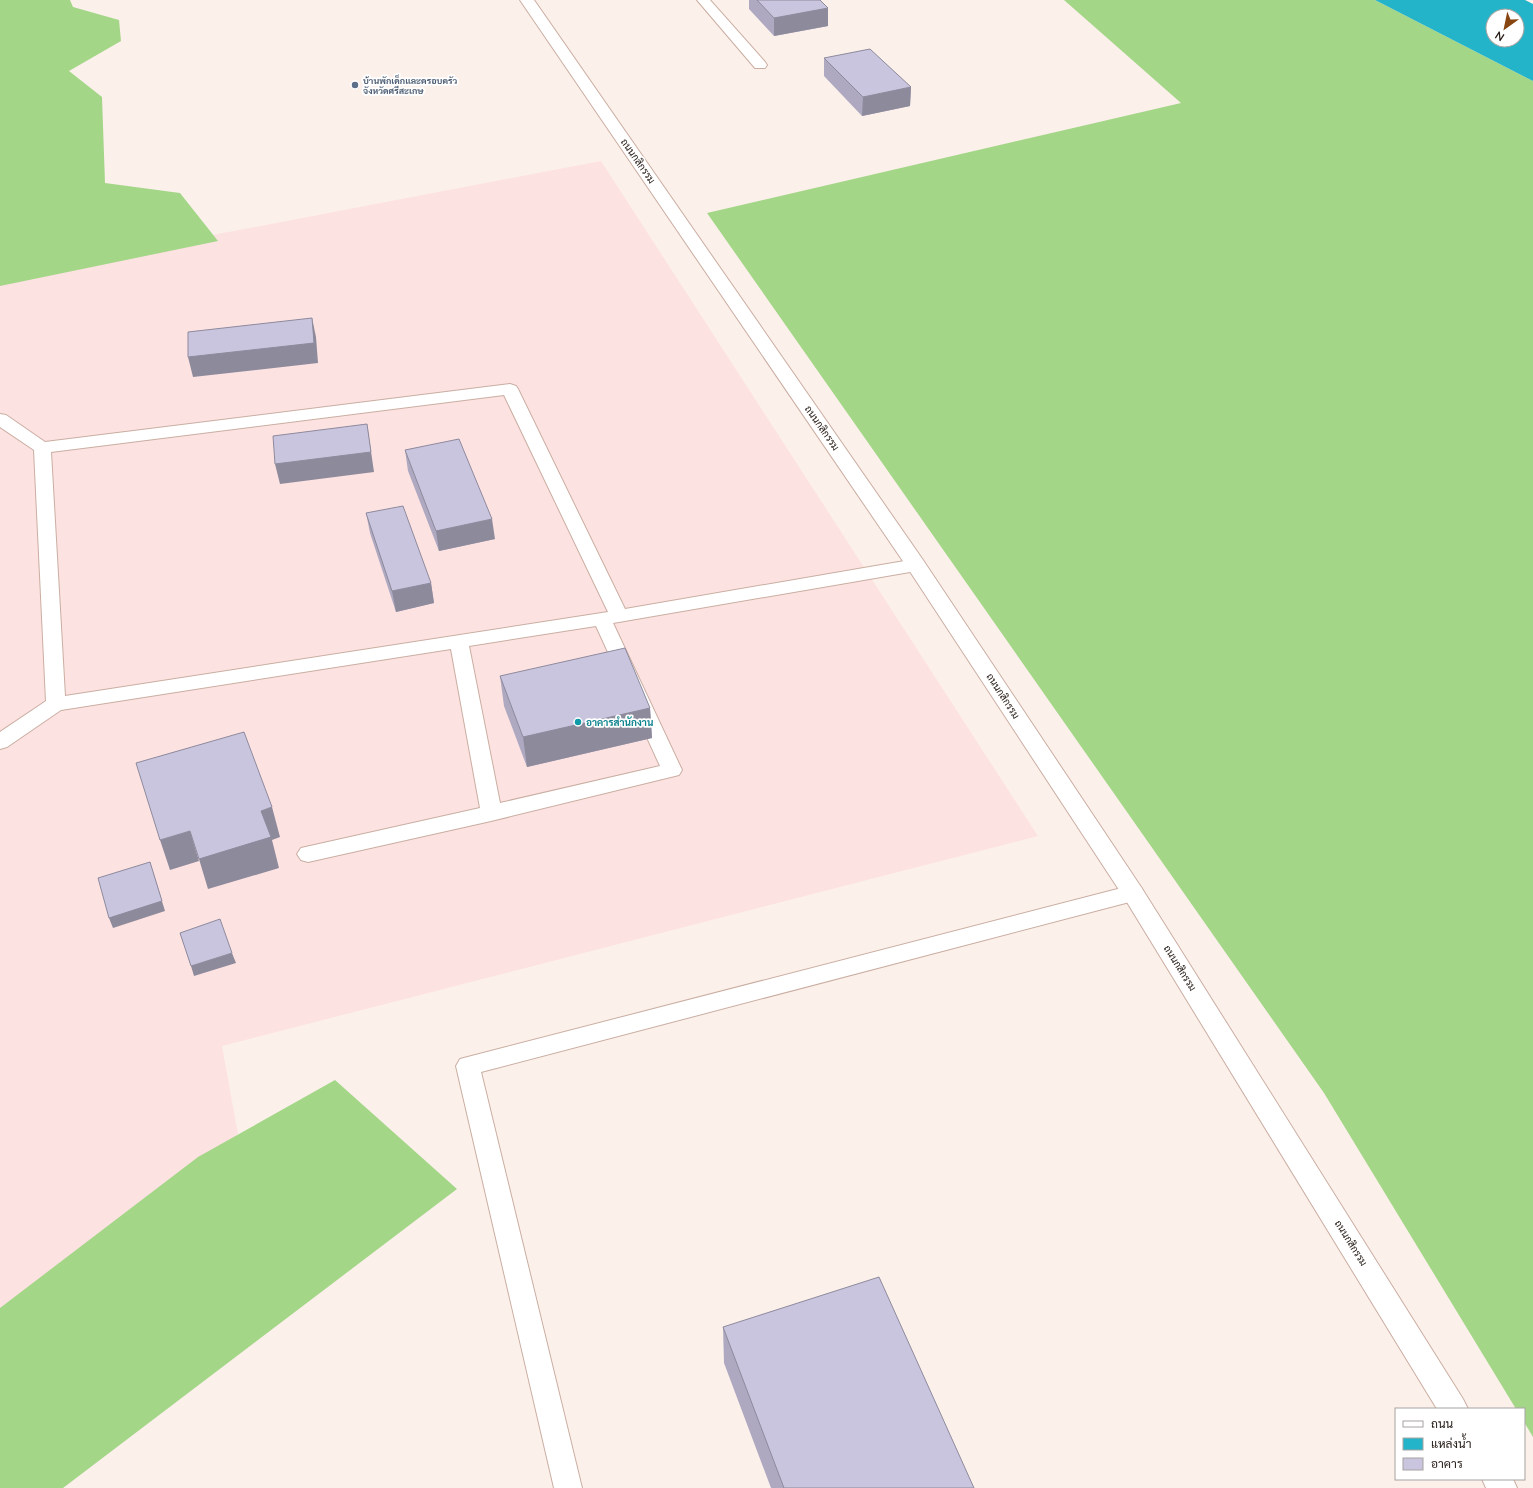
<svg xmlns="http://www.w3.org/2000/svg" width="1533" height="1488" font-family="Mulish,Sarabun,sans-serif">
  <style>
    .education { fill: #fde2e2 }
    .forest { fill: #a4d688 }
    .water { fill: #24b4c9; fill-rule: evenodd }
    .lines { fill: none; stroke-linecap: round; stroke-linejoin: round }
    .service-casing { stroke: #caaea2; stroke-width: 2 }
    .minor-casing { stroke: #caaea2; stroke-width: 2 }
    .service { fill: #fff; fill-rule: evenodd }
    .minor { fill: #fff; fill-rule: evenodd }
    .wall { fill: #aea9c0 }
    .shaded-wall { fill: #8d8a9c }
    .building { fill: #cac5df; stroke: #8d8a9c }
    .service-dot { fill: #5c6f8a; stroke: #fff; stroke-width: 1.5 }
    .culture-dot { fill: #0f9aa8; stroke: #fff; stroke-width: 1.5 }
    .labels { text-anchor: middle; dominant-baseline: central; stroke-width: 3.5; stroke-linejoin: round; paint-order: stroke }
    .far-service-label { font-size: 9px; font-weight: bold; fill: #4e5e75; stroke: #fff; text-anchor: start }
    .street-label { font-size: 10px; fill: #221813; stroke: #fff }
    .culture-label { font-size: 10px; font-weight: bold; fill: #0d838f; stroke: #fff; text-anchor: start }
  </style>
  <rect width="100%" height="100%" fill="#fcf0eb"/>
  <path class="education" d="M601,161l437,675 -816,210 16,88 -238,213v-1069l218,-44z"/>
  <path class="forest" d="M0,0h70l3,7 46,13 2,21 -52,30 33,26 3,86 75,10 38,48 -218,45z
    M1064,0h311l158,81v1356l-9,-15v-13h-8l-192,-316 -617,-880 474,-110z
    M335,1080l122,109 -394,299h-63v-180l198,-151z"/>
  <path class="water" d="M1375,0h150l8,4v77zM1493,16h24v24h-24z"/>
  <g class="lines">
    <defs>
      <path id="service" d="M697,0h13l55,62 2,3 -2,3h-10z
        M510,384l6,2 2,3 107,220 291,-50 6,2 3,4 -3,4 -6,2 -303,52 69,147 -3,5 -188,46 -183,41 -7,-2 -4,-6 4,-6 179,-40 -29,-159 -390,61 -54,37 -7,2v-17l46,-31 -12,-251 -34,-23v-13l6,1 39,27zM504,395l104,217 -543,84 -14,-244zM596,626l64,140 -160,37 -31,-157z
        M1133,885l8,2 3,6 -3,6 -660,173 101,416h-28l-98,-422 4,-7z"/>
      <path id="minor" d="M520,0h14l389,560 218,327 322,512 5,10h-31l-312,-510 -216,-329z
        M1482,1479h31l4,9h-31z"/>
    </defs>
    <use href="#service" class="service-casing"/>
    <use href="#minor" class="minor-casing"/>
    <use href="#service" class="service"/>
    <use href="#minor" class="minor"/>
  </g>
  <path class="wall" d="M749,0h71l8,26 -54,10 -25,-27z
    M824,58l87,29 -1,19 -48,10 -38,-40z
    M405,450l90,89 -56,12 -31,-80z
    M366,513l65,70 3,20 -38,9 -26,-79z
    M500,676l150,32 2,30 -125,29 -23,-61z
    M723,1327l251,161h-203l-47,-125z"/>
  <path class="shaded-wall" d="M828,8v18l-54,10v-18z
    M911,87l-1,19 -48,10 1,-19z
    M312,318l4,19 2,26 -125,14 -5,-20z
    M367,424l7,48 -94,12 -5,-20z
    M492,519l3,20 -56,12 -3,-20z
    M431,583l3,20 -38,9 -4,-21z
    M650,708l2,30 -125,29 -4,-30z
    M272,807l8,30 -8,3 7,28 -71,21 -9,-30 62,-48z
    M190,831l9,30 -29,9 -10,-30z
    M150,862l15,49 -52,17 -4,-10z
    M232,953l4,10 -42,13 -3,-10z"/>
  <path class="building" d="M757,0h63l8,8 -54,10z
    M870,49l41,38 -48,10 -39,-39z
    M312,318l2,25 -126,14v-25z
    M367,424l4,28 -96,12 -2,-28z
    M459,439l33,80 -56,12 -31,-81z
    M403,506l28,77 -39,8 -26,-78z
    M625,648l25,60 -127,29 -23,-61z
    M244,732l28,75 -11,4 10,26 -72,22 -9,-28 -30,9 -24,-77z
    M150,862l12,39 -53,17 -11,-40z
    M220,919l12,34 -41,13 -11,-33z
    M879,1277l95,211h-190l-61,-161z"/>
  <circle class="service-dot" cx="355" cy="85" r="4"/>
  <circle class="culture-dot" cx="578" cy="722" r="4"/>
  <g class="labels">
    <g class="far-service-label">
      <text x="363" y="80">บ้านพักเด็กและครอบครัว<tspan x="363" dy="10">จังหวัดศรีสะเกษ</tspan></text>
    </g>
    <g class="street-label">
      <text transform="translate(638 161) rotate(55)">ถนนกสิกรรม</text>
      <text transform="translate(822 428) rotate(55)">ถนนกสิกรรม</text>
      <text transform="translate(1003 696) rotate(57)">ถนนกสิกรรม</text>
      <text transform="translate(1180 968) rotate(58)">ถนนกสิกรรม</text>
      <text transform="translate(1351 1243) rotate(58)">ถนนกสิกรรม</text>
    </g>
    <g class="culture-label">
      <text x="586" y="722">อาคารสำนักงาน</text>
    </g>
  </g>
  <rect x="1395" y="1408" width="130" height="72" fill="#ffffff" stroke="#a7a3a1"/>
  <rect x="1403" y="1421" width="20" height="6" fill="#ffffff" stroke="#a7a3a1"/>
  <text x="1431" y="1428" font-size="12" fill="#221813">ถนน</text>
  <rect x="1403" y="1438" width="20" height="12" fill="#24b4c9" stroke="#a7a3a1"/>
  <text x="1431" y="1448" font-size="12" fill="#221813">แหล่งน้ำ</text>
  <rect x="1403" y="1458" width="20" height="12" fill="#cac5df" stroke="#a7a3a1"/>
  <text x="1431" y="1468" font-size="12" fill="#221813">อาคาร</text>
  <g transform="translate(1505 28) rotate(213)"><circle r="19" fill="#ffffff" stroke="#a7a3a1"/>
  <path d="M0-3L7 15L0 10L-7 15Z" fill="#874511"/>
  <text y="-6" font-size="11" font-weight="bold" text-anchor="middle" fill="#221813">N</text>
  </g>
</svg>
